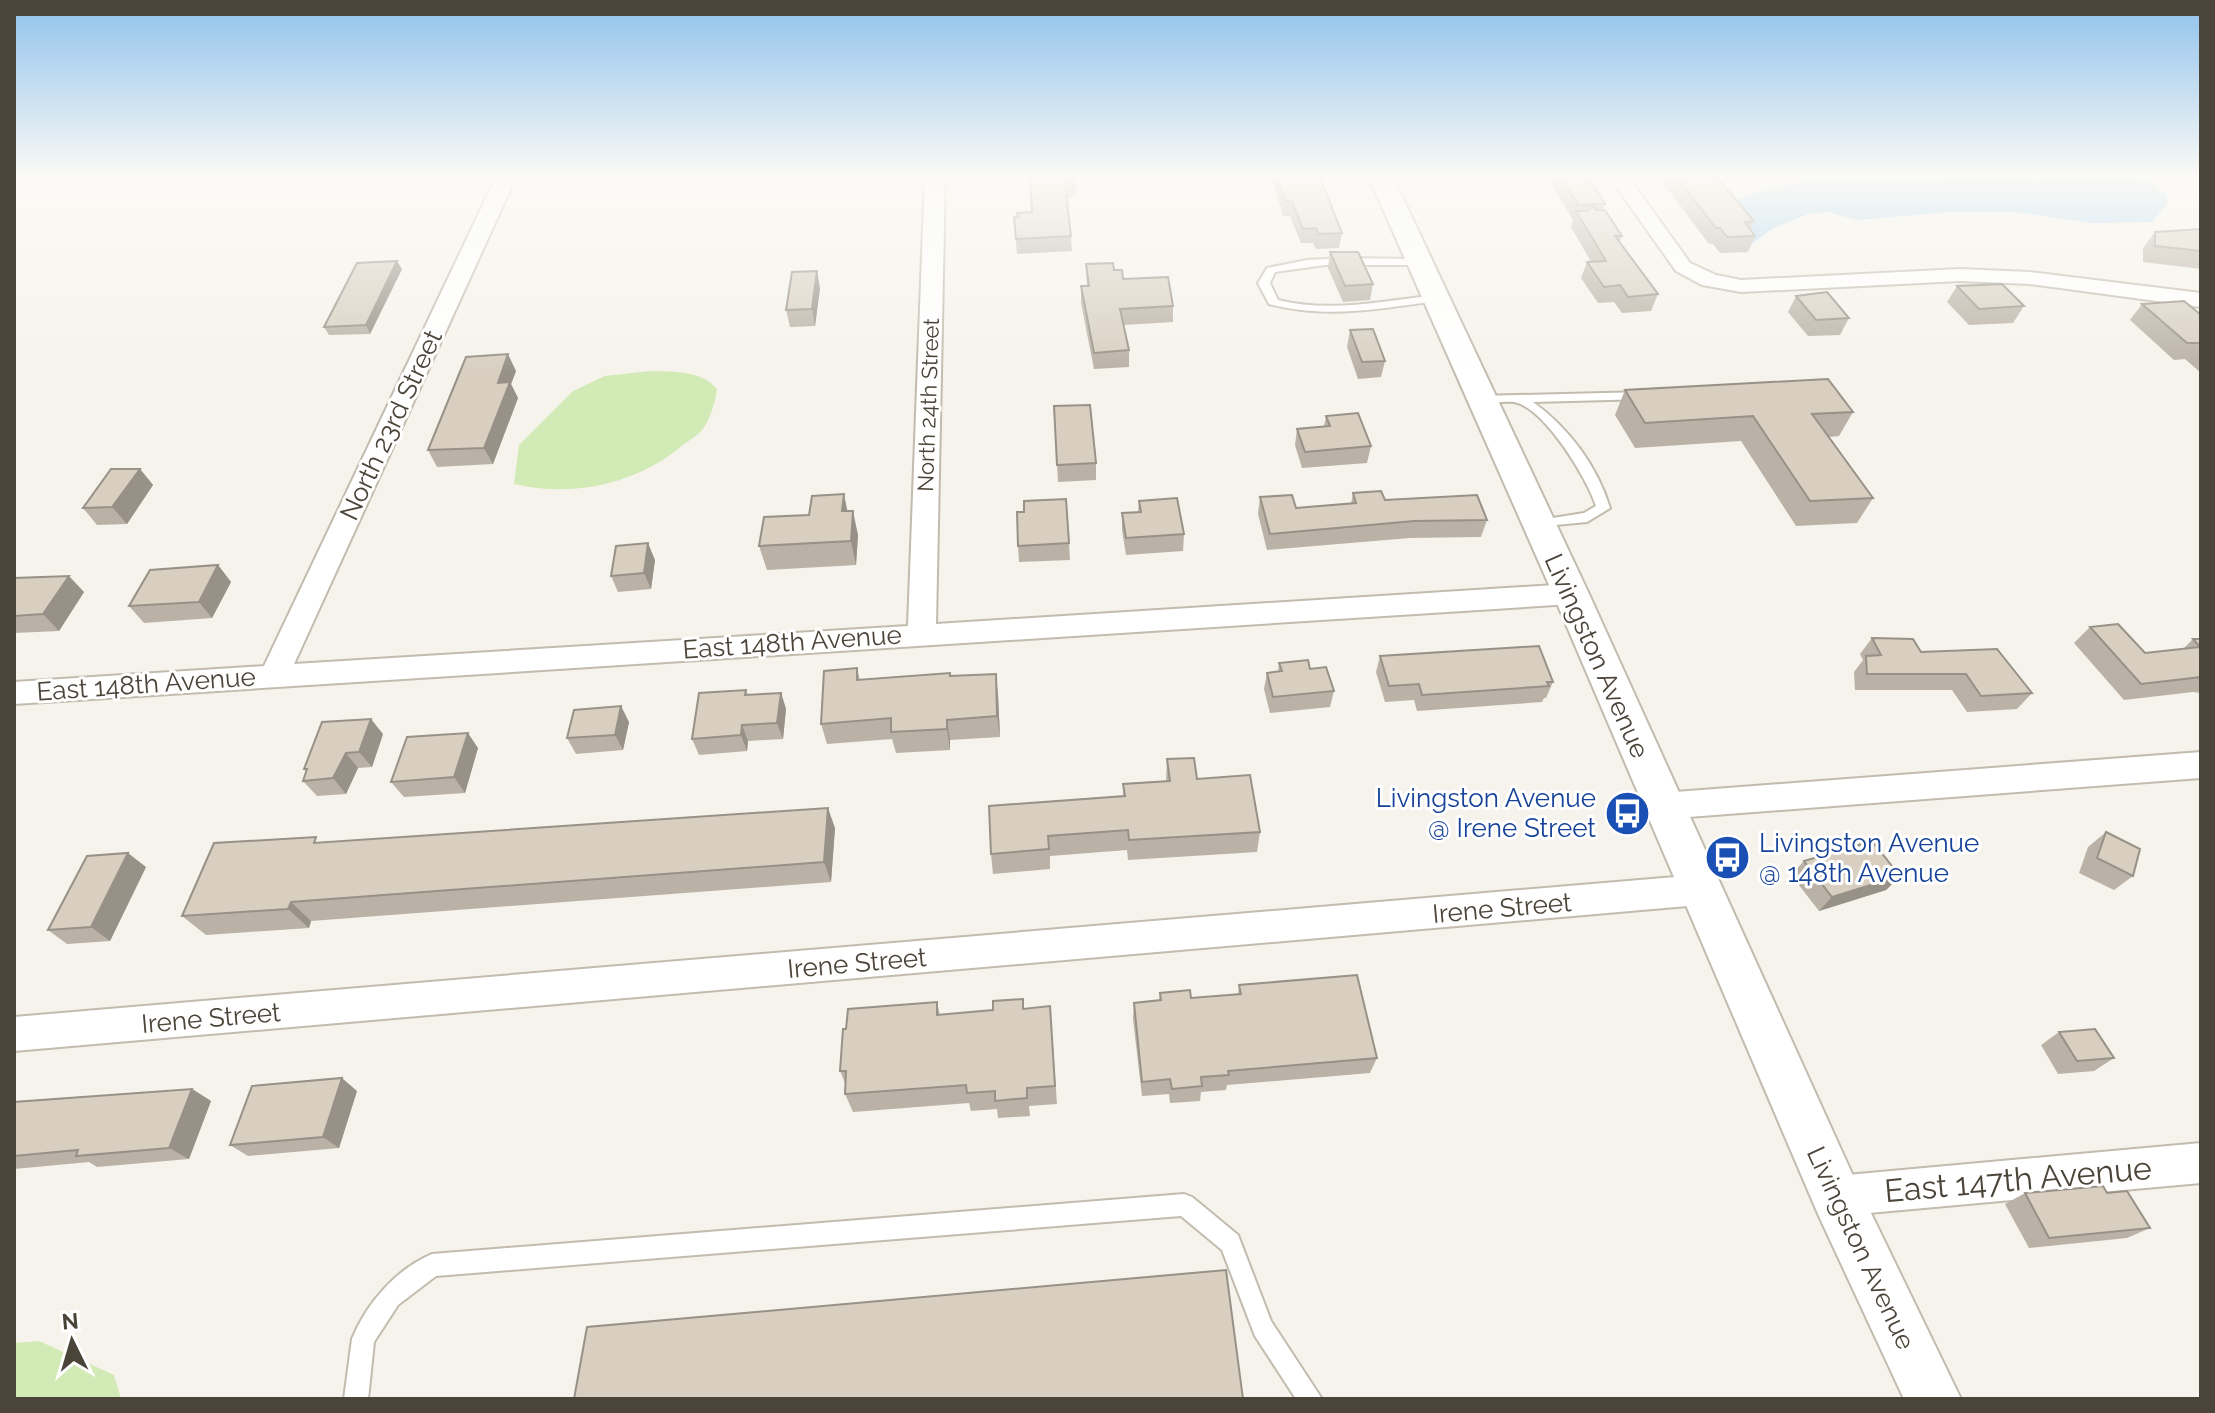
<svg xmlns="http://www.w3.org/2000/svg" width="2215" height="1413" font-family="Raleway,sans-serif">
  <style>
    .green { fill: #d2eab5 }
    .water { fill: #a9d4f2 }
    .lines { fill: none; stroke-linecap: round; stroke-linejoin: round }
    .service-casing { stroke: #c2bbae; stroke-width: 4 }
    .minor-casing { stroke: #c2bbae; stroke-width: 4 }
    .tertiary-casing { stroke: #c2bbae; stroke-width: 4 }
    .service { fill: #fff; fill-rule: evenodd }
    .minor { fill: #fff; fill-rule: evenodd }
    .tertiary { fill: #fff; fill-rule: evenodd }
    .wall { fill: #bab2a6 }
    .shaded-wall { fill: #979187 }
    .building { fill: #d8cfc1; stroke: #979187; stroke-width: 2 }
    .labels { text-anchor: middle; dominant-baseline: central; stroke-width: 6; stroke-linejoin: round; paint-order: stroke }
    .far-street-label { font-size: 22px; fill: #4b4439; stroke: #fff }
    .street-label { font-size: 26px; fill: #4b4439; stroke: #fff }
    .transit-label { font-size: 26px; fill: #164399; stroke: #fff; text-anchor: end }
    .near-street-label { font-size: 32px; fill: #4b4439; stroke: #fff }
  </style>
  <rect width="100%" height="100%" fill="#f6f3ec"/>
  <path class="green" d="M650,371c23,1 51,-1 67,18 -2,12 -5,24 -11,35 -4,9 -15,15 -23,21 -46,39 -110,53 -169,39l5,-39 54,-54 32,-15z
    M39,1341l75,34 7,24h-107v-56z"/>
  <path class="water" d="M1949,175h173l29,5 16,16v9l-16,17 -58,1 -78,-11h-64l-93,8 -31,-8 -19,2 -36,15 -19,14 -25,2 1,-41c33,-17 96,-28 133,-26 29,2 58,8 87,-3z"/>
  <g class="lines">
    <defs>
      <path id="service" d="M1344,258l75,1 6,3 -6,3h-94l-50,7 -5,11 8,17c52,13 105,1 158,-5l6,3 -6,3c-57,8 -111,18 -167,3l-11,-21 9,-15 40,-8z
        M1644,392l4,1v6l-115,3c36,26 64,64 77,106l-23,14 -53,5 -2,-3 2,-3 50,-8 12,-7c-9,-28 -52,-99 -82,-104 -10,-1 -22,1 -32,1l-4,-1v-6z
        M1184,1194l8,3 46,38 33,86 51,78h-26l-41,-63 -33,-86 -41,-34 -745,60 -38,29 -24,37 -6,57h-24l8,-60c14,-35 44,-70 80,-85z"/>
      <path id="minor" d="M497,175h20l-223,489 614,-38 17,-451h20l-9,449 635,-40 10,3 4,7 -4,7 -10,3 -1557,100v-22l250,-16z
        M1608,175h19l63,88 26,12 25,5 219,-11 70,3 171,21v14l-171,-23 -70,-3 -219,11 -39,-7 -26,-14z
        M2201,752v26l-539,41 -11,-4 -5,-9 5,-9 11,-4z
        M1699,875l12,5 5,10 -5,10 -12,5 -1685,146v-34z
        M2201,1143v40l-365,33 -14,-6 -6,-14 6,-14 14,-6z"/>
      <path id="tertiary" d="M1368,175h24l197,419 265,584 107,221h-57l-86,-185 -265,-620z"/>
    </defs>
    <use href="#service" class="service-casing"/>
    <use href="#minor" class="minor-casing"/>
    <use href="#tertiary" class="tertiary-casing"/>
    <use href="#service" class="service"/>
    <use href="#minor" class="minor"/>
    <use href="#tertiary" class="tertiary"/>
  </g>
  <path class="wall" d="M1076,175l1,19h-4v4l-7,1 5,37 1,15 -55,3 -3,-37 18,-5z
    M1271,175h48l23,58 -3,15 -23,1 -3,-6h-12l-11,-27h-7z
    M1546,175h41l18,29 -2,6 19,26 -3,6 39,52 -7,17 -29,2 -8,-11 -16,1 -17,-25 6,-16h4l-20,-35 2,-7z
    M1657,175h58l39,46 -4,8 5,7 -7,16 -28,1 -7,-9h-4z
    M2201,229v40l-58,-7v-14l12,-16z
    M1330,252l43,32 -3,16 -27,2 -15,-34z
    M1086,264l28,6 9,9 50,27v16l-49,3 5,25v17l-35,2 -13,-66v-17h6z
    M402,269l-32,65 -41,1 -5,-8z
    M1957,286l67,20 -11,17 -44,2 -22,-23z
    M820,288l-5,38 -25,1 -4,-17z
    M1796,296l53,22 -9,17 -32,1 -20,-24z
    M2142,304l59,11v58l-16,-14 -11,1 -44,-40z
    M1350,330l35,31 -4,16 -23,2 -11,-32z
    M516,371l-5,13 7,14 -25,66 -56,3 -9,-17z
    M1625,390l228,22 -14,24 -10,1 44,61 -16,25 -61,3 -55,-85 -106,7 -20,-33z
    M1054,406l42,57v17l-38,2z
    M1326,416l45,30 -4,17 -65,5 -7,-23 2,-16 27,-2z
    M140,469l13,16 -26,39 -30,1 -14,-17z
    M1353,493l32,7 102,20 -6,17 -71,1 -143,12 -9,-36 2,-17 36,11 55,-4z
    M1139,501l45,33 -1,17 -57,4 -4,-25v-17l16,-1z
    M847,511l11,24 -2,30 -89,5 -8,-24 50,-31z
    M1069,543l1,17 -51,2 -1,-16z
    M655,560l-4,29 -33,3 -7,-16z
    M218,565l13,17 -19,36 -68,5 -15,-17z
    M14,578l70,14 -25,39 -45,2z
    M2090,627l55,26 38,-4 10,-10h8v54l-8,-1 -69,8 -50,-57z
    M1872,638l49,14 111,41 -15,16 -50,3 -15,-22h-97l-1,-18 9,-12 -3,-6z
    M1380,656l173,26 -7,16h-2l-2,4 -125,9 -3,-11 -29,2 -9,-30z
    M1279,663l31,6 24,22 -4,16 -60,6 -6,-24 3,-16 11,-1z
    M857,668l3,12 91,-4 47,19 2,42 -50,3v10l-54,3 -4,-14 -65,5 -6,-20z
    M746,690l2,5 33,-2 5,16 -3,30 -35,2 -1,10 -48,4 -7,-16z
    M629,722l-6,28 -47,4 -9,-16z
    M383,734l-11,33 -14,1 -12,26 -29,2 -14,-15 3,-9 -2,-3z
    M478,748l-13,45 -61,4 -13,-15z
    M1167,759l30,20 63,53 -3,20 -129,8 -1,-10 -77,6v13l-57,5 -2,-20 132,-58v-12l43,-3z
    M835,828l-4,54 -520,39 -2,7 -103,7 -24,-19 139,-74z
    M2106,832l27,44 -19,14 -35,-17 9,-26z
    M1804,861l96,15 -14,14 -67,21 -28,-36z
    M146,867l-36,74 -43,3 -19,-14z
    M1239,985l138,73 -7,15 -143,12 -1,5 -25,2 -1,9 -30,2 -1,-9 -27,2 -9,-77 1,-16 25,-2 1,-8 31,5 47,-4z
    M1023,999l1,10 26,-3 7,98 -28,2 1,10 -32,2 -1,-9 -26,2 -2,-8 -116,9 -8,-18 1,-9 -6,-14 97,-69 3,13 53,-5z
    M2059,1032l55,26 -20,13 -36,3 -17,-29z
    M192,1089l19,12 -22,58 -92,8 -8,-5 -75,7v-67z
    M357,1091l-18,57 -91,8 -18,-11z
    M2025,1193l125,35 -23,10 -98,10 -24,-44z"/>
  <path class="shaded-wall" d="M397,261l5,8 -32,65 -4,-9z
    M817,271l3,17 -5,38 -3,-17z
    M508,354l8,17 -5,13 7,14 -25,66 -9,-16 14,-65z
    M140,469l13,16 -26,39 -15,-17z
    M844,494l5,25 -7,-8z
    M853,511l5,24 -2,30 -5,-24z
    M648,543l7,17 -4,29 -7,-16z
    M218,565l13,17 -19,36 -13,-16z
    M69,576l15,16 -25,39 -16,-17z
    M996,674l2,21 2,42 -3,-21z
    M781,693l5,16 -3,30 -6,-16z
    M621,706l8,16 -6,28 -8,-15z
    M371,719l12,15 -11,33 -13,-15z
    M947,720l3,20v10l-3,-21z
    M742,725l6,16 -1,10 -6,-16z
    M468,733l10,15 -13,45 -11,-16z
    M346,753l12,15 -12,26 -13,-16z
    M828,808l7,20 -4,54 -7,-20z
    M128,853l18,14 -36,74 -19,-14z
    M1900,876l-14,14 -67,21 13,-14z
    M291,902l20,19 -2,7 -21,-19z
    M342,1078l15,13 -18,57 -16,-11z
    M192,1089l19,12 -22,58 -20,-11z"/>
  <path class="building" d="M1030,175h46v5h-4v4h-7l6,52 -55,3 -2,-22h4l-1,-4 15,-1z
    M1277,175h42l23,58 -24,1 -2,-6 -13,1 -11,-28h-7z
    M1560,175h27l18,29 -27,1z
    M1675,175h40l39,46 -9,1 10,14 -28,1 -7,-9h-4z
    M1594,206l2,4h9l17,26h-7l43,58 -30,3 -8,-12 -16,2 -17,-25 19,-1 -30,-50h11z
    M2201,229v22l-46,-5v-14z
    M1330,252h28l15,32 -28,2z
    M397,261l-31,64 -42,2 33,-64z
    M1113,263l1,7h8l1,9 45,-2 5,29 -53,3 9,41 -35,3 -13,-67h8l-3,-22z
    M817,271l-5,38 -26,1 6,-38z
    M2002,284l22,22 -45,3 -22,-23z
    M1827,292l22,26 -33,2 -20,-24z
    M2184,301l17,14v30l-2,-2h-12l-45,-39z
    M1373,329l12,32 -23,1 -12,-32z
    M508,354l-10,29 12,-1 -26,66 -56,2 38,-93z
    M1828,379l25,33 -41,2 61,84 -63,3 -57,-85 -108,7 -20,-33z
    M1090,405l6,58 -39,2 -3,-59z
    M1358,413l13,33 -66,6 -8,-23 33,-3 -4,-10z
    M111,469h29l-28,38 -29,1z
    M1381,491l4,9 92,-5 10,25 -73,1 -144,13 -10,-37 32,-2 4,13 60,-5 -3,-10z
    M844,494l-2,17h11l-2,30 -92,5 5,-29 45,-2 3,-19z
    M1177,498l7,36 -58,4 -4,-25 19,-1 -2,-11z
    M1066,499l3,44 -51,3 -1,-34h7v-11z
    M648,543l-4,30 -33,3 5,-30z
    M218,565l-19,37 -70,4 21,-36z
    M69,576l-26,38 -29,2v-38z
    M2118,624l27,29 55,-6 -7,-8h8v38l-60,7 -51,-57z
    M1872,638l41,1 8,13 76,-3 35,44 -51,3 -15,-22h-99l-1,-18 15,-1z
    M1539,646l14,36h-6l2,4 -127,9 -3,-11 -30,2 -9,-30z
    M1308,660l2,9 16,-2 8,24 -61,6 -6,-24 15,-2 -3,-8z
    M857,668v12l93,-7v3l46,-2 1,42 -50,4v9l-56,3v-14l-70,6 3,-53z
    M746,690l-1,5 36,-2 -4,30 -35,2 -1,10 -49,4 7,-46z
    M621,706l-6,29 -48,3 7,-28z
    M371,719l-12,33 -13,1 -13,25 -30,3 4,-12h-3l18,-47z
    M468,733l-14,44 -63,5 16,-45z
    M1194,758l3,21 53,-4 10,57 -131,8 -1,-10 -80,6 1,13 -58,5 -2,-48 136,-10 -2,-12 47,-3 -3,-22z
    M828,808l-4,54 -533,40 -3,7 -106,7 32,-73 102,-6 -2,6z
    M2106,832l34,17 -7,27 -36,-18z
    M1872,841l28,35 -68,21 -28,-36z
    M128,853l-37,74 -43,3 39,-74z
    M1357,975l20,83 -149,13 1,4 -28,2 1,9 -30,3 -2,-10 -28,3 -8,-79 27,-3 -1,-7 30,-3 1,8 50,-4 -2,-9z
    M1023,999v10l27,-3 5,80 -28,2v10l-32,3v-10l-28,2 -1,-8 -121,9 1,-23h-6l3,-42h3l2,-20 89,-7v13l56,-5v-9z
    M2095,1029l19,29 -37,3 -18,-29z
    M342,1078l-19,59 -93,8 22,-59z
    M192,1089l-23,59 -93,8 2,-6 -64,6v-54z
    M2103,1186l4,7 20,-2 23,37 -101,10 -24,-45z
    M1226,1270l17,129h-669l13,-72z"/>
  <linearGradient id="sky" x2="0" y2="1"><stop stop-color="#8fc1ec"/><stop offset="0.47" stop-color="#fbfaf6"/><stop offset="1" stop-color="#fbfaf6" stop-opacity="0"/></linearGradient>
  <rect width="2215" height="373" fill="url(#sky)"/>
  <defs>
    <symbol id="bus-disc" viewBox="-11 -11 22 22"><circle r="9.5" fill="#1a4fb4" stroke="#fff"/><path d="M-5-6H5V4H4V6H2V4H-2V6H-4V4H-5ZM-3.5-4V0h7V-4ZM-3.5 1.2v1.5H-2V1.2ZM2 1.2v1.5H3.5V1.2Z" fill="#fff"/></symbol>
  </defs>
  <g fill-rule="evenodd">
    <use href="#bus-disc" x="1602" y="788" width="51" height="51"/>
    <use href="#bus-disc" x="1702" y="832" width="51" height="51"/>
  </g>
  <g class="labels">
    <g class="far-street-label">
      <text transform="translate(928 405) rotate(-88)">North 24th Street</text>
    </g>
    <g class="street-label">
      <text transform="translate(391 425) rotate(-65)">North 23rd Street</text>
      <text transform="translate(792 642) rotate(-4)">East 148th Avenue</text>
      <text transform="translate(1597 656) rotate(66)">Livingston Avenue</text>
      <text transform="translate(146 684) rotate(-4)">East 148th Avenue</text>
      <text transform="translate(1502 908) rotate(-5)">Irene Street</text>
      <text transform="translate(857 963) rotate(-5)">Irene Street</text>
      <text transform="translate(211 1018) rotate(-5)">Irene Street</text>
      <text transform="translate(1861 1248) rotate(65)">Livingston Avenue</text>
    </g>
    <g class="transit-label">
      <text x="1596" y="798">Livingston Avenue<tspan x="1596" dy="30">@ Irene Street</tspan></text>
      <text x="1759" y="843" text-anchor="start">Livingston Avenue<tspan x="1759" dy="30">@ 148th Avenue</tspan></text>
    </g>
    <g class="near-street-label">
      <text transform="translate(2018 1179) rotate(-5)">East 147th Avenue</text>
    </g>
  </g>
  <rect width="2215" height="1413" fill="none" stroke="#4b4439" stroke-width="32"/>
  <g transform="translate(72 1341) rotate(355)" stroke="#ffffff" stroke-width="6" paint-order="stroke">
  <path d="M0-6L14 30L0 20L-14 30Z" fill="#4b4439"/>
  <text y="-12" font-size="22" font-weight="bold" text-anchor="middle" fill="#4b4439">N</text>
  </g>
</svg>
